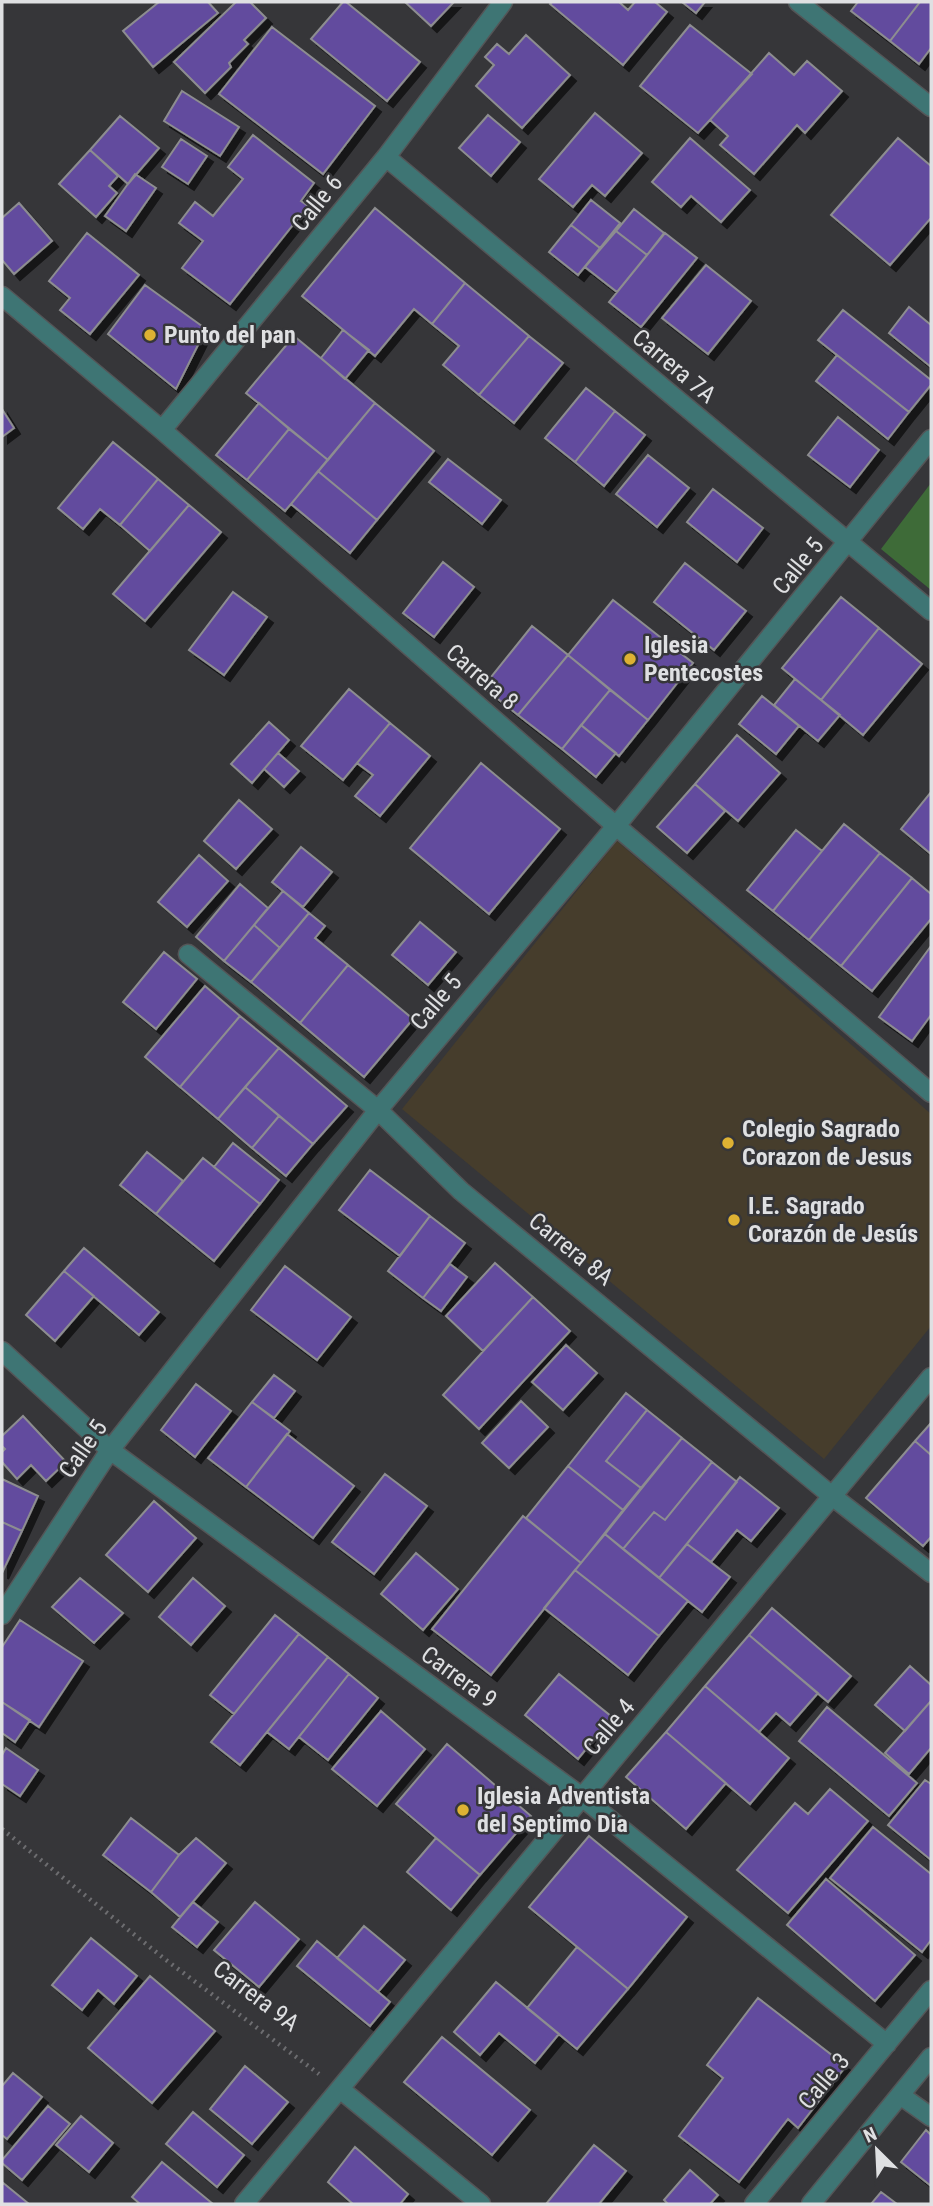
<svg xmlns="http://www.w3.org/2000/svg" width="933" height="2206" font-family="'Roboto Condensed',sans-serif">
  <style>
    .education { fill: #463d2c }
    .green { fill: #3e6b38 }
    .building { fill: #624b9e; stroke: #8d8d90; stroke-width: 2; filter: url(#shadow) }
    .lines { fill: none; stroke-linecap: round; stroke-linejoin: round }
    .minor-casing { stroke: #545557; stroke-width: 21 }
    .path { stroke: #6d6d70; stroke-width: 4.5; stroke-dasharray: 2 5; stroke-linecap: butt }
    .minor { stroke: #3e7574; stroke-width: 18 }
    .poi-dot { fill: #ddb133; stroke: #363639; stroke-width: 2.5 }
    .labels { text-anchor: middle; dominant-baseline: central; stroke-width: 5; stroke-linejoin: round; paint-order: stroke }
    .street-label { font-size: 24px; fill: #dfe0e2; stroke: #363639 }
    .poi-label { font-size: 24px; font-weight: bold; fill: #dfe0e2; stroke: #363639; text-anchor: start }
  </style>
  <defs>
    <filter id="shadow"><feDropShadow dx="6" dy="6" stdDeviation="0" flood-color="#0009"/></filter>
  </defs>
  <rect width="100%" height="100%" fill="#363639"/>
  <path class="education" d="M617,841l314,273v212l-107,133 -422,-350z"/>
  <path class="green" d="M931,483v107l-50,-41z"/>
  <path class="building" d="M159,2h49l10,11 -65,54 -30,-36z
    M236,2h14l16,16 -22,22 4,4 -19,19 2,4 -26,26 -31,-31z
    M343,2h3l74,60 -33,39 -76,-62z
    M405,2h49l-23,24z
    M552,2h67l9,8 7,-8h20l12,10 -44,53 -73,-61z
    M682,2h23l-9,11z
    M858,2h62l-30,39 -39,-30z
    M920,2h11v46l-12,16 -29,-23z
    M690,25l62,49 -54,59 -58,-47z
    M272,27l103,79 -52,68 -104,-80z
    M526,35l44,40 -48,53 -46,-42 18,-21 -9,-8 12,-13 12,10z
    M769,53l25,22 13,-14 35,30 -37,42 -8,-8 -43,49 -34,-29 8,-9 -18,-16z
    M182,91l57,36 -19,29 -56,-35z
    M595,113l47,40 -37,43 -13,-11 -19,22 -34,-28z
    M488,115l32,27 -29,34 -32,-28z
    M120,116l39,32 -31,36 -38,-34z
    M253,135l61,48 -13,18 7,5 -78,98 -48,-36 21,-27 -24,-18 16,-21 18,14 30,-37 -15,-12z
    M690,138l60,52 -29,32 -30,-26 -10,11 -29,-25z
    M898,138l33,28v52l-41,47 -59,-50z
    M181,139l26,17 -19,28 -26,-17z
    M90,150l28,26 -9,10 8,7 -21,24 -37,-33z
    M135,174l21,14 -30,43 -21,-15z
    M591,200l29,23 -20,25 -29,-23z
    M19,203l33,38 -38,33 -12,-14v-42z
    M375,208l90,75 -33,41 -18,-15 -39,47 -73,-60z
    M634,209l30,24 -17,22 -31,-24z
    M571,225l29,23 -22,27 -29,-23z
    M616,231l31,24 -30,37 -32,-25z
    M87,233l52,42 -49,59 -30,-24 10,-12 -21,-17z
    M665,233l32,25 -56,69 -32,-25z
    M706,265l45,36 -43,53 -46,-36z
    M465,283l64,53 -50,59 -36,-30 16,-19 -27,-22z
    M145,285l61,44 -30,60 -68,-55z
    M909,307l22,18v42l-42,-34z
    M843,310l88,70v5l-22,27 -91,-72z
    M343,330l26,20 -24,29 -24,-21z
    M294,336l81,67 -47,57 -82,-67z
    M529,336l34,27 -49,60 -35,-28z
    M837,355l72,57 -21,27 -72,-58z
    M586,388l29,23 -40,51 -30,-24z
    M259,403l30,26 -42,51 -31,-25z
    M375,403l59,48 -57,69 -59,-49z
    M2,409l12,19 -12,9z
    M615,411l30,24 -41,51 -29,-24z
    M838,417l41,33 -29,37 -42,-32z
    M289,429l39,31 -43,51 -38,-31z
    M113,442l45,37 -38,46 -20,-16 -17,20 -25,-21z
    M648,455l41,33 -32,39 -41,-33z
    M448,459l53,41 -19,24 -53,-42z
    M318,471l59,49 -27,33 -59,-49z
    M158,479l31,26 -39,46 -30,-26z
    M713,489l50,39 -26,34 -50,-40z
    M189,505l32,27 -76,89 -32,-27z
    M443,562l31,25 -40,50 -31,-24z
    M685,563l61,48 -32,39 -60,-48z
    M233,592l34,25 -43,58 -35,-25z
    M841,597l38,31 -58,72 -39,-32z
    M613,600l80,63 -45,57 -80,-65z
    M532,626l36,29 -50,60 -35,-28z
    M879,628l43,36 -59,71 -42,-35z
    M568,655l42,35 -48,59 -44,-34z
    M795,679l45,36 -22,26 -44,-36z
    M349,689l41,34 -47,57 -42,-34z
    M610,690l38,30 -29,36 -38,-31z
    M762,696l37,30 -23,28 -37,-30z
    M269,722l20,18 -37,43 -21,-19z
    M390,723l40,33 -50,60 -25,-20 18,-21 -16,-12z
    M581,725l35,28 -20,24 -34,-28z
    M737,735l43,38 -42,48 -43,-37z
    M278,753l21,18 -15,16 -20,-18z
    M481,763l79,66 -71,85 -79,-66z
    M695,784l30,27 -38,42 -30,-26z
    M931,792v62l-30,-25z
    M239,800l33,29 -36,40 -32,-28z
    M844,824l36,29 -71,87 -36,-29z
    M796,830l26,21 -49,60 -26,-21z
    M301,847l31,25 -29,35 -31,-25z
    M880,853l32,25 -71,88 -32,-26z
    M199,855l29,26 -41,46 -29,-25z
    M912,878l19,16v25l-59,72 -31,-25z
    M240,884l28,24 -44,53 -28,-24z
    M283,891l26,22 -29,35 -26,-23z
    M309,913l16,13 -10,12 33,27 -48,58 -49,-41z
    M420,922l36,30 -28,33 -36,-30z
    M254,925l26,23 -29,34 -27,-21z
    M931,946v69l-19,26 -33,-24z
    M164,952l33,27 -41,50 -33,-27z
    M348,965l65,54 -49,58 -64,-54z
    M205,986l35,30 -60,71 -35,-30z
    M240,1016l39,32 -61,71 -38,-32z
    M279,1048l68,58 -34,38 -68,-57z
    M245,1087l34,29 -27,32 -34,-29z
    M279,1116l34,28 -27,32 -34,-28z
    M233,1143l46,37 -19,24 -46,-37z
    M147,1152l36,29 -27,33 -36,-29z
    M203,1158l57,46 -46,57 -58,-47z
    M370,1170l60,46 -30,40 -61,-46z
    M430,1216l35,27 -42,55 -35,-27z
    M84,1248l75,64 -20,23 -75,-64z
    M495,1263l38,34 -50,54 -37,-35z
    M450,1264l17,13 -26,34 -18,-13z
    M285,1266l66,51 -34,43 -66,-50z
    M64,1271l30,25 -39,45 -29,-26z
    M533,1297l37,34 -91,98 -36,-34z
    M566,1345l31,28 -34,37 -31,-28z
    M274,1375l21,16 -21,27 -22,-16z
    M196,1384l35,27 -36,46 -34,-27z
    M626,1393l21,17 -41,51 35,27 -18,22 -55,-44z
    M521,1401l27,26 -39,41 -27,-25z
    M252,1402l38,29 -44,56 -38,-29z
    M647,1410l35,28 -41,50 -35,-27z
    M23,1416l43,46 -20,19 -15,-16 -14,14 -15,-17v-10l3,-3 -3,-3v-10z
    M931,1423v32l-16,-14z
    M287,1434l67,52 -41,52 -67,-51z
    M682,1438l30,24 -47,58 -11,-8 -31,37 -18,-15z
    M915,1441l16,14v82l-8,9 -57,-48z
    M712,1462l25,20 -78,96 -36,-29 31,-37 11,8z
    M568,1466l55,44 -42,53 -55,-45z
    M385,1474l42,32 -53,68 -42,-32z
    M740,1477l39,31 -28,33 -14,-11 -26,32 -24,-18z
    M2,1479l36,17 -16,35 -20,-9z
    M154,1501l42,37 -48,54 -42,-37z
    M523,1516l58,47 -90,112 -59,-46z
    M2,1522l20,9 -20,42z
    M605,1534l83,67 -29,35 -84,-66z
    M687,1544l43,33 -28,35 -43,-34z
    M416,1553l42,36 -35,41 -42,-36z
    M575,1570l84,66 -31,39 -84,-67z
    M80,1578l43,35 -29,30 -42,-36z
    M193,1578l32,28 -34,39 -32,-28z
    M772,1608l79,68 -23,26 -79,-67z
    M275,1615l24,19 -65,80 -24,-19z
    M20,1620l63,41 -44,66 -37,-25v-55z
    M299,1634l29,23 -88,108 -29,-23z
    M749,1635l69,58 -28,32 -14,-12 -17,19 -54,-46z
    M328,1657l21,17 -60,75 -22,-17z
    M910,1666l21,19v16l-26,30 -30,-26z
    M349,1674l29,24 -50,62 -29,-23z
    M559,1674l53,43 -34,42 -53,-44z
    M705,1686l84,72 -39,46 -84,-72z
    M931,1701v47l-22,26 -24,-21z
    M2,1702l28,18 -15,22 -13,-9z
    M827,1707l90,76 -28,33 -90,-75z
    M381,1711l44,38 -48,57 -45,-37z
    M666,1732l60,51 -40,46 -60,-52z
    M447,1744l84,72 -51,59 -84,-71z
    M6,1748l32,22 -18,26 -18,-12v-29z
    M925,1780l6,4v76l-43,-35z
    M830,1789l38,32 -80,92 -51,-43 58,-67 13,11z
    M131,1818l48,37 -28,37 -48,-37z
    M873,1827l58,47v66l-9,12 -92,-74z
    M589,1836l98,81 -59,72 -99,-82z
    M196,1838l30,25 -46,54 -29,-25 28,-37z
    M436,1838l44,37 -29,35 -44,-38z
    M826,1879l89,76 -40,46 -88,-76z
    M193,1902l25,20 -21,25 -25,-20z
    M255,1902l44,37 -40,48 -45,-37z
    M364,1926l41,34 -27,32 -41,-34z
    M91,1938l46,38 -23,28 -16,-14 -16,20 -30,-25z
    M317,1941l73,61 -20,24 -73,-60z
    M577,1947l51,42 -51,60 -50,-41z
    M150,1976l65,55 -63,72 -64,-55z
    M496,1982l63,52 -24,29 -36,-30 -19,22 -26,-23z
    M758,1998l88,68 -48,62 -10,-9 -49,63 -60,-46 44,-58 -16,-13z
    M442,2037l88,73 -38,45 -88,-73z
    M245,2066l43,36 -36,42 -42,-35z
    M13,2073l29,24 -35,42 -5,-4v-49z
    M48,2106l22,18 -48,56 -20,-17v-3z
    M193,2112l51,43 -27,32 -51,-43z
    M81,2116l32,27 -24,29 -33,-27z
    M926,2130l5,5v51l-30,-24z
    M594,2145l32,26 -27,33h-53z
    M355,2147l53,47 -8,10h-47l-25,-22z
    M162,2162l51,42h-73l-8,-7z
    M690,2170l28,25 -8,9h-42l-4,-4z
    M2,2182l27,22h-27z
    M881,2192l16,12h-26z"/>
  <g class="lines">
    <defs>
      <path id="minor" d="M798,2l133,105
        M386,157l545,454
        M2,296l160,134 454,396 315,267
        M162,430l224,-273 117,-155
        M188,954l190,156 83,81 371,305 99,77
        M2,1351l108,99 472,347 305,247
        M2,1615l108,-165 268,-340 238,-284 315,-387
        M340,2089l141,115
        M900,2095l31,22
        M244,2204l687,-827
        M754,2204l177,-214
        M811,2204l120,-147"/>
    </defs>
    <use href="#minor" class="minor-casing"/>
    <path class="path" d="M2,1829l164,131 153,114"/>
    <use href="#minor" class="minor"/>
  </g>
  <g class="poi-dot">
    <circle cx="150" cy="335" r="7"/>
    <circle cx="630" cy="659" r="7"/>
    <circle cx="728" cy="1143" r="7"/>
    <circle cx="734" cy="1220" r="7"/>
    <circle cx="463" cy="1810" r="7"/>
  </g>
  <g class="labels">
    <g class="street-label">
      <text transform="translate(317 203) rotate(-51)">Calle 6</text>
      <text transform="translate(674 366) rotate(40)">Carrera 7A</text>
      <text transform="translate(798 566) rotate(-51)">Calle 5</text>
      <text transform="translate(482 677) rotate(41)">Carrera 8</text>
      <text transform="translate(436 1002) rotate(-50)">Calle 5</text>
      <text transform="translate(571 1249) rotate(39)">Carrera 8A</text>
      <text transform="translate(83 1449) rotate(-55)">Calle 5</text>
      <text transform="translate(459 1677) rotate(36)">Carrera 9</text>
      <text transform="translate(609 1727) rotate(-50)">Calle 4</text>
      <text transform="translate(256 1996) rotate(37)">Carrera 9A</text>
      <text transform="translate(824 2081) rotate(-50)">Calle 3</text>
    </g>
    <g class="poi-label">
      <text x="164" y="335">Punto del pan</text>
      <text x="644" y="645">Iglesia<tspan x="644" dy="28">Pentecostes</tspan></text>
      <text x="742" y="1129">Colegio Sagrado<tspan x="742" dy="28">Corazon de Jesus</tspan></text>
      <text x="748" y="1206">I.E. Sagrado<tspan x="748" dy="28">Corazón de Jesús</tspan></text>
      <text x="477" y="1796">Iglesia Adventista<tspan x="477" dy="28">del Septimo Dia</tspan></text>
    </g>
  </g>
  <rect width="933" height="2206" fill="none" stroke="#dfe0e2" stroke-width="7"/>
  <g transform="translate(877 2150) rotate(336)" stroke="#363639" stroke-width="5" paint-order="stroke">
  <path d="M0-5L12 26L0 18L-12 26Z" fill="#dfe0e2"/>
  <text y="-10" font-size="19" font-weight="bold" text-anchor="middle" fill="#dfe0e2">N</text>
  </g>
</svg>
